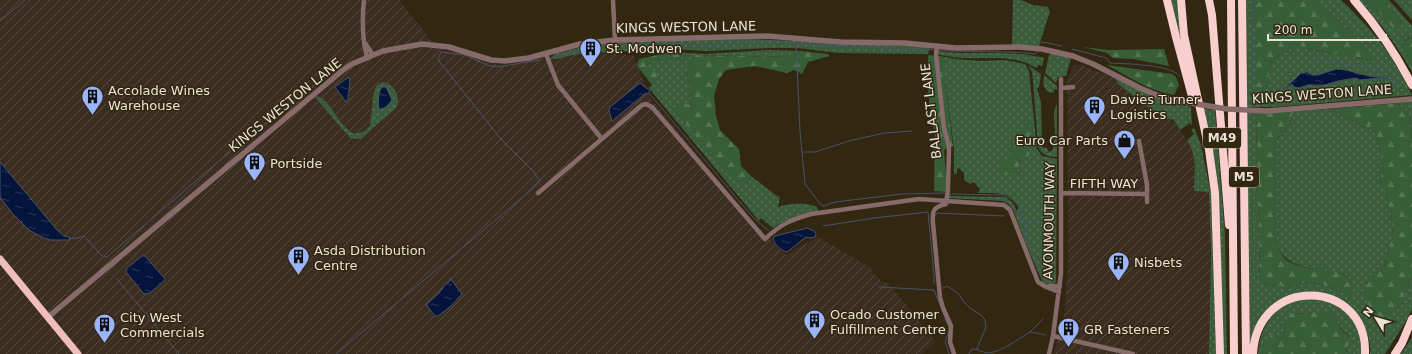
<svg xmlns="http://www.w3.org/2000/svg" width="1412" height="354" font-family="'DejaVu Sans',sans-serif">
  <style>
    .industrial { fill: url(#industrial-furrows) }
    .grass { fill: url(#grass-dots); fill-rule: evenodd }
    .forest { fill: url(#forest-firs) }
    .water { fill: url(#water-ripples); stroke: #495269 }
    .lines { fill: none; stroke-linecap: round; stroke-linejoin: round }
    .stream { stroke: #495269; stroke-width: 1 }
    .minor { stroke: #866b6a; stroke-width: 4.5 }
    .tertiary { stroke: #866b6a; stroke-width: 5.5 }
    .trunk { stroke: #efbebc; stroke-width: 7 }
    .motorway { stroke: #f9cfce; stroke-width: 8 }
    .tertiary-bridge { stroke: #866b6a; stroke-width: 5.5 }
    .labels { text-anchor: middle; dominant-baseline: central; stroke-width: 3; stroke-linejoin: round; paint-order: stroke }
    .shield { fill: #322711; stroke: #b3ab9b; stroke-width: 1 }
    .shield-label { font-size: 12px; font-weight: bold; fill: #eae3d6 }
    .street-label { font-size: 13px; fill: #eae3d6; stroke: #322711 }
    .poi-label { font-size: 13px; fill: #eae3d6; stroke: #322711; text-anchor: start }
  </style>
  <defs>
    <pattern id="industrial-furrows" width="10" height="10" patternUnits="userSpaceOnUse"><rect width="10" height="10" fill="#3b2d20"/><path d="M-1 1l2-2M0 10L10 0M9 11l2-2" fill="none" stroke="#584b40"/></pattern>
    <pattern id="grass-dots" width="8" height="8" patternUnits="userSpaceOnUse"><rect width="8" height="8" fill="#3b5c3b"/><path d="M2 2h.1M6 6h.1" fill="none" stroke="#587357" stroke-width="1.8" stroke-linecap="round"/></pattern>
    <pattern id="forest-firs" width="22" height="20" patternUnits="userSpaceOnUse"><rect width="22" height="20" fill="#375e37"/><path d="M5 1l3.5 6h-7zM16 11l3.5 6h-7z" fill="#547553"/></pattern>
    <pattern id="water-ripples" width="26" height="14" patternUnits="userSpaceOnUse"><rect width="26" height="14" fill="#04143a"/><path d="M2 4q2-2 4 0t4 0M15 11q2-2 4 0t4 0" fill="none" stroke="#293656"/></pattern>
  </defs>
  <rect width="100%" height="100%" fill="#322711"/>
  <path class="industrial" d="M0,0h399l39,49 25,5 28,10 17,1 80,-16 46,7 15,40 102,124 34,35 33,-18 50,29 13,15 8,3 47,58 -14,12h-922z
    M1074,65h7l34,13 3,6 48,35h7l20,31 1,8 1,33h14l2,61 -2,102h-155l11,-43 3,-52 -1,-178z"/>
  <path class="grass" d="M1013,0h8l12,5 15,2 2,6 -2,4 -9,29 -27,-1z
    M1171,0h6l3,36h-1z
    M1246,0h7v28l3,1v58l13,18 -4,-11 7,-34 21,-13 2,-4 10,5 65,12 2,-4 -8,-8 -14,-18 -36,-30h27c33,31 51,54 71,95l-138,12h-27zM1340,69l27,7 14,1 8,2 -14,-1 -15,2 -4,-2 -38,8 -10,-1 -9,3 -5,-1 -1,-3h-2l10,-11 6,-1 5,3h6z
    M1359,0h9l24,27 9,-3 -15,-24h3l23,26v13l-3,-2 -7,7 1,3 9,17v8c-15,-26 -32,-50 -53,-72z
    M1394,0h18v20z
    M751,39l179,8 -2,7 -90,-1 -40,-5h-29l-62,3 -34,-2 -84,4 -17,2 -15,4 -6,-1 4,-4 35,-9 23,-3z
    M769,50l31,1 -7,6 -99,-2 -7,17 5,33 44,72 11,7 4,-8 26,20 3,1 -2,10c13,-4 26,-5 39,0l1,4c-17,3 -31,8 -45,17l-12,-10 -2,3 -106,-128 -4,-5 10,-11 -13,-11 8,-6 32,-3 1,-4 19,1z
    M937,51c35,5 72,-2 107,7l-2,8 -4,-1 -1,3c-24,-14 -46,-9 -72,-10 -10,0 -19,-2 -28,-4z
    M1051,53l20,5 -5,18 -8,1 -2,6 -11,-10 4,-18h1z
    M945,57l11,2 25,2 24,-1 20,4 4,7 8,78 5,7 15,3 -1,123c-3,3 -9,3 -13,1l-16,-36 -14,-38 -6,-6 -5,-2 -54,-3 2,-6 1,4 54,1 8,6 4,8 2,-4c-10,-17 -23,-13 -41,-14l2,-4 -6,-7 -4,2 -6,-4v-7l-5,-5 -2,1v5h-3v-26l-9,-68zM1018,133l6,6 -1,4 2,4 5,4 -9,7 -3,11 -5,5h-6l5,-25 -1,-7 3,1z
    M1028,65l13,9 -2,13 -2,1 4,14 1,45 5,1 1,3 2,1 3,-3 2,-16 -1,-20 2,-8h1v52c-9,0 -16,-2 -19,-11l-5,-65 -1,-9z
    M1044,75l13,11v4l-3,-1v3l-4,1c-8,-5 -7,-10 -6,-18z
    M1115,78h1l40,19 35,10 1,18 -2,-2 -10,7 -7,-11h-7l-6,-3 -42,-32z
    M383,82c11,2 19,16 13,26l-36,31 -10,-1 -35,-41 1,-1c19,2 29,57 54,30l4,-35 3,-6z
    M1412,101v39c-1,-8 0,-21 -5,-28 -3,-4 -6,-5 -9,-9z
    M1204,109l11,1 10,124 2,120h-4l-3,-129z
    M1330,109l40,21 1,-6 3,2 9,35 -3,23 6,6 1,13 4,8 2,24 -9,31 -4,5 -5,2 19,37 5,-1 13,-33v33l-7,14 -20,31h-15c1,-8 -1,-16 -4,-24 -15,-43 -73,-52 -102,-16 -6,8 -9,20 -12,30h-2l-3,-231h9l4,166 10,7 9,-1 8,5c16,-15 45,-4 62,6l-3,-21c-27,-8 -65,-2 -71,-38v-95l15,-18 3,-13z
    M1194,128l7,17 10,49 5,160h-7l2,-102 -2,-60 -15,-1c0,-19 4,-34 -7,-51l7,-6 -3,-4z
    M1307,298l24,4 18,13 10,15 3,24h-16l3,-18 -10,-9 -3,-7 -5,-6 -8,-3h-8l-7,3 -16,-1 -7,14 -1,9 -4,3 -6,-6 -11,15 -1,6h-4c1,-21 11,-41 31,-51 5,-2 12,-3 18,-5z
    M1412,337v17h-11z"/>
  <path class="forest" d="M1253,0h61l36,30 14,18 9,8 -3,4 -65,-12 -10,-5 -2,4 -21,13 -7,34 4,12 -5,-1 -8,-18v-58h-3z
    M1368,0h18l15,24 1,3 -3,3h-3l-4,-3z
    M1410,37l2,2v25l-9,-17 -1,-3z
    M1083,47l26,3 55,-1 5,17 -35,-7 -21,-1 -6,-5z
    M800,51l28,3 1,2 -21,6 -6,12 -8,-4 -7,3 -32,-7 -29,4 -7,9 -5,17 2,20 4,14 19,19 2,17 10,10 -4,8 -4,1 -7,-8 -4,2c-21,-24 -41,-46 -57,-72l7,-4 10,2 -5,-33 7,-17 99,2z
    M672,52l15,1 -1,4 -32,3 -8,6 9,5 4,6 -7,8 -15,-19 2,-7z
    M928,55l17,2 1,3 -1,20 8,66 -9,4 3,37 -1,5 -12,-1 1,-59 -4,-14 -3,-28z
    M1107,65l65,9 4,3 3,8 -5,10c-25,-4 -46,-19 -67,-30z
    M1398,103c3,4 6,5 9,9 5,7 4,20 5,28v136l-13,33 -5,1 -5,8c-20,-1 -22,-12 -25,-29l11,-16 5,-2 4,-5 9,-32 -2,-23 -4,-8 -1,-13 -4,-1 -2,-5 3,-23 -9,-35 -3,-2 -1,6 -40,-21z
    M1293,111l-3,13 -15,18v95c2,9 5,18 13,24 4,2 10,5 15,6 15,4 57,1 50,26l-4,3c-16,-10 -46,-21 -62,-6l-8,-5 -9,1 -10,-7 -4,-166z
    M1024,126h7l-3,13h-4l-1,3 2,5 5,4 -1,5 -8,2 -3,11 -5,5 -13,1 -1,-9 3,-5 7,-2 3,-10 -1,-7 3,1 4,-10z
    M1315,311h8l8,3 5,6 3,7 13,13 -5,7 -1,7h-84c1,-10 4,-15 12,-21l6,6 4,-3 2,-17 6,-6 16,1z"/>
  <path class="water" d="M1336,69c10,0 20,4 29,6 10,3 19,1 29,6l-15,-3 -19,2 -4,-2 -18,3 -13,4h-17l-9,3 -5,-1 -2,-3 -12,9 21,-20 6,-1 5,3h6z
    M349,77c2,7 -1,15 -1,22l-2,3 -11,-15z
    M640,83l10,8 -2,3 -2,-1 -34,28 -3,-11 1,-3z
    M382,87h4l6,13 -5,6 -7,4 -1,-1c-1,-7 -1,-17 3,-22z
    M0,162l57,68 7,6 5,1 1,3h-19l-7,-2 -15,-8 -16,-16 -13,-17z
    M807,228l7,3 2,3 -1,3 -5,1 -4,-1 -19,15c-6,-1 -13,-8 -14,-14l2,-2z
    M142,256h3l20,23 -1,2 -14,12 -6,1 -18,-22 1,-4z
    M450,278l12,16 -11,12 -13,10h-3l-8,-10v-2l12,-11 6,-8 5,-4z"/>
  <g class="lines">
    <path class="stream" d="M1252,0l1,47
      M0,21l25,-21
      M796,43l4,88 5,53 16,21 3,1 11,-4 67,-8 43,-1
      M1041,43l2,-1 19,4
      M1072,49l34,9 4,5c17,1 58,1 70,13
      M938,50c32,3 64,0 97,4l2,-2
      M1253,50v35
      M554,57c16,-5 32,-10 48,-11l76,-2 30,2 27,-3 35,-2 65,5 100,4
      M1308,57l40,8 39,4
      M649,93l95,114 12,13 13,11
      M803,152h12l34,-11 35,-8 28,-2
      M952,194l49,1c5,1 10,3 14,7 9,10 9,26 13,38 5,14 11,27 17,40l6,2
      M935,216l2,-3 67,3
      M1023,219l29,4
      M823,226l51,-8 54,-6 6,63v9
      M69,238l4,1 11,-3 18,20 5,1 139,-119 73,-57 18,-19
      M117,279l62,75
      M879,287l55,3 6,15
      M943,288l4,-2 12,8 4,7 7,7 11,7 4,5 1,7 -9,22
      M945,319l4,8
      M1031,331l12,-12
      M949,332l-4,9 4,13
      M336,354l194,-163 10,-10 -7,-10 -33,-33 -61,-77 -1,-2 3,-7 24,3 22,10 10,2 43,-7
      M969,354l3,-5c6,0 10,3 15,4 13,0 33,-15 43,-21l16,3"/>
    <path class="minor" d="M364,0c-2,19 -2,38 3,57
      M613,0l2,40
      M365,43l8,12
      M937,46l-1,9 8,73 5,19 -1,42 -2,15c-13,3 -14,7 -13,19l7,74 3,11 8,18 -1,16 4,12
      M546,54l12,31 44,54
      M1062,88l11,-1
      M1139,141l8,44v17
      M538,193l104,-88 4,-1 6,3 113,132c16,-15 25,-19 46,-25l108,-15 85,6 6,5 28,72 8,5
      M1062,193l85,1
      M1059,292l-13,-5 5,-1h9
      M1053,336l80,18
      M1049,354l4,-18 8,-63v-194"/>
    <path class="tertiary" d="M1267,111l145,-12
      M48,317l295,-247 9,-6 31,-13 39,-7 27,3 42,13 14,1 24,-3 51,-14 35,-4 152,-4 74,6 64,1 51,5 63,-1 23,2 31,7 20,8 47,24 19,8 19,5"/>
    <path class="trunk" d="M0,259l78,95"/>
    <path class="motorway" d="M1167,0l9,37 17,63
      M1181,0l3,35 25,115 6,43 5,161
      M1209,0l3,15 17,210
      M1231,0l3,354
      M1242,0l4,354
      M1354,0c23,26 42,54 58,85
      M1253,354c4,-80 115,-76 112,0
      M1395,354l7,-11 10,-24"/>
    <path class="tertiary-bridge" d="M1178,101l49,8 40,2"/>
  </g>
  <defs>
    <symbol id="building-pin" viewBox="-11 -11 22 30"><path d="M0 17L-7.5 6A9.5 9.5 0 1 1 7.5 6Z" fill="#9ab5fd" stroke="#322711"/><path d="M-4-6H4V6H1V3H-1V6H-4ZM-2.5-4.3h1.7v1.8h-1.7ZM.8-4.3h1.7v1.8H.8ZM-2.5-1h1.7V.8h-1.7ZM.8-1h1.7V.8H.8Z" fill="#111"/></symbol>
    <symbol id="shop-pin" viewBox="-11 -11 22 30"><path d="M0 17L-7.5 6A9.5 9.5 0 1 1 7.5 6Z" fill="#9ab5fd" stroke="#322711"/><path d="M-5-2.5h2.3a2.7 3.5 0 0 1 5.4 0H5L5.5 6h-11ZM-1.5-2.5h3a1.5 2.3 0 0 0-3 0Z" fill="#111"/></symbol>
  </defs>
  <g fill-rule="evenodd">
    <use href="#building-pin" x="578" y="36" width="25" height="34"/>
    <use href="#building-pin" x="80" y="84" width="25" height="34"/>
    <use href="#building-pin" x="1082" y="94" width="25" height="34"/>
    <use href="#shop-pin" x="1112" y="128" width="25" height="34"/>
    <use href="#building-pin" x="242" y="150" width="25" height="34"/>
    <use href="#building-pin" x="286" y="244" width="25" height="34"/>
    <use href="#building-pin" x="1106" y="250" width="25" height="34"/>
    <use href="#building-pin" x="802" y="308" width="25" height="34"/>
    <use href="#building-pin" x="92" y="312" width="25" height="34"/>
    <use href="#building-pin" x="1056" y="316" width="25" height="34"/>
  </g>
  <g class="labels">
    <g class="shield">
      <rect x="1203" y="128" width="38" height="20" rx="3"/>
      <rect x="1229" y="167" width="30" height="20" rx="3"/>
    </g>
    <g class="shield-label">
      <text x="1222" y="138">M49</text>
      <text x="1244" y="177">M5</text>
    </g>
    <g class="street-label">
      <text transform="translate(686 27) rotate(-1)">KINGS WESTON LANE</text>
      <text transform="translate(1322 94) rotate(-4)">KINGS WESTON LANE</text>
      <text transform="translate(285 105) rotate(-39)">KINGS WESTON LANE</text>
      <text transform="translate(931 111) rotate(-97)">BALLAST LANE</text>
      <text x="1104" y="183">FIFTH WAY</text>
      <text transform="translate(1049 221) rotate(-89)">AVONMOUTH WAY</text>
    </g>
    <g class="poi-label">
      <text x="606" y="48">St. Modwen</text>
      <text x="108" y="90">Accolade Wines<tspan x="108" dy="15">Warehouse</tspan></text>
      <text x="1110" y="99">Davies Turner<tspan x="1110" dy="15">Logistics</tspan></text>
      <text x="1108" y="140" text-anchor="end">Euro Car Parts</text>
      <text x="270" y="163">Portside</text>
      <text x="314" y="250">Asda Distribution<tspan x="314" dy="15">Centre</tspan></text>
      <text x="1134" y="262">Nisbets</text>
      <text x="830" y="314">Ocado Customer<tspan x="830" dy="15">Fulfillment Centre</tspan></text>
      <text x="120" y="317">City West<tspan x="120" dy="15">Commercials</tspan></text>
      <text x="1084" y="329">GR Fasteners</text>
    </g>
  </g>
  <g transform="translate(1376 318) rotate(308)" stroke="#322711" stroke-width="3" paint-order="stroke">
  <path d="M0-3L7 15L0 10L-7 15Z" fill="#eae3d6"/>
  <text y="-6" font-size="11" font-weight="bold" text-anchor="middle" fill="#eae3d6">N</text>
  </g>
  <path d="M1268 34v6h118v-6" fill="none" stroke="#eae3d6" stroke-width="2"/>
  <text x="1274" y="34" font-size="12" fill="#eae3d6" stroke="#322711" stroke-width="3" paint-order="stroke">200 m</text>
</svg>
